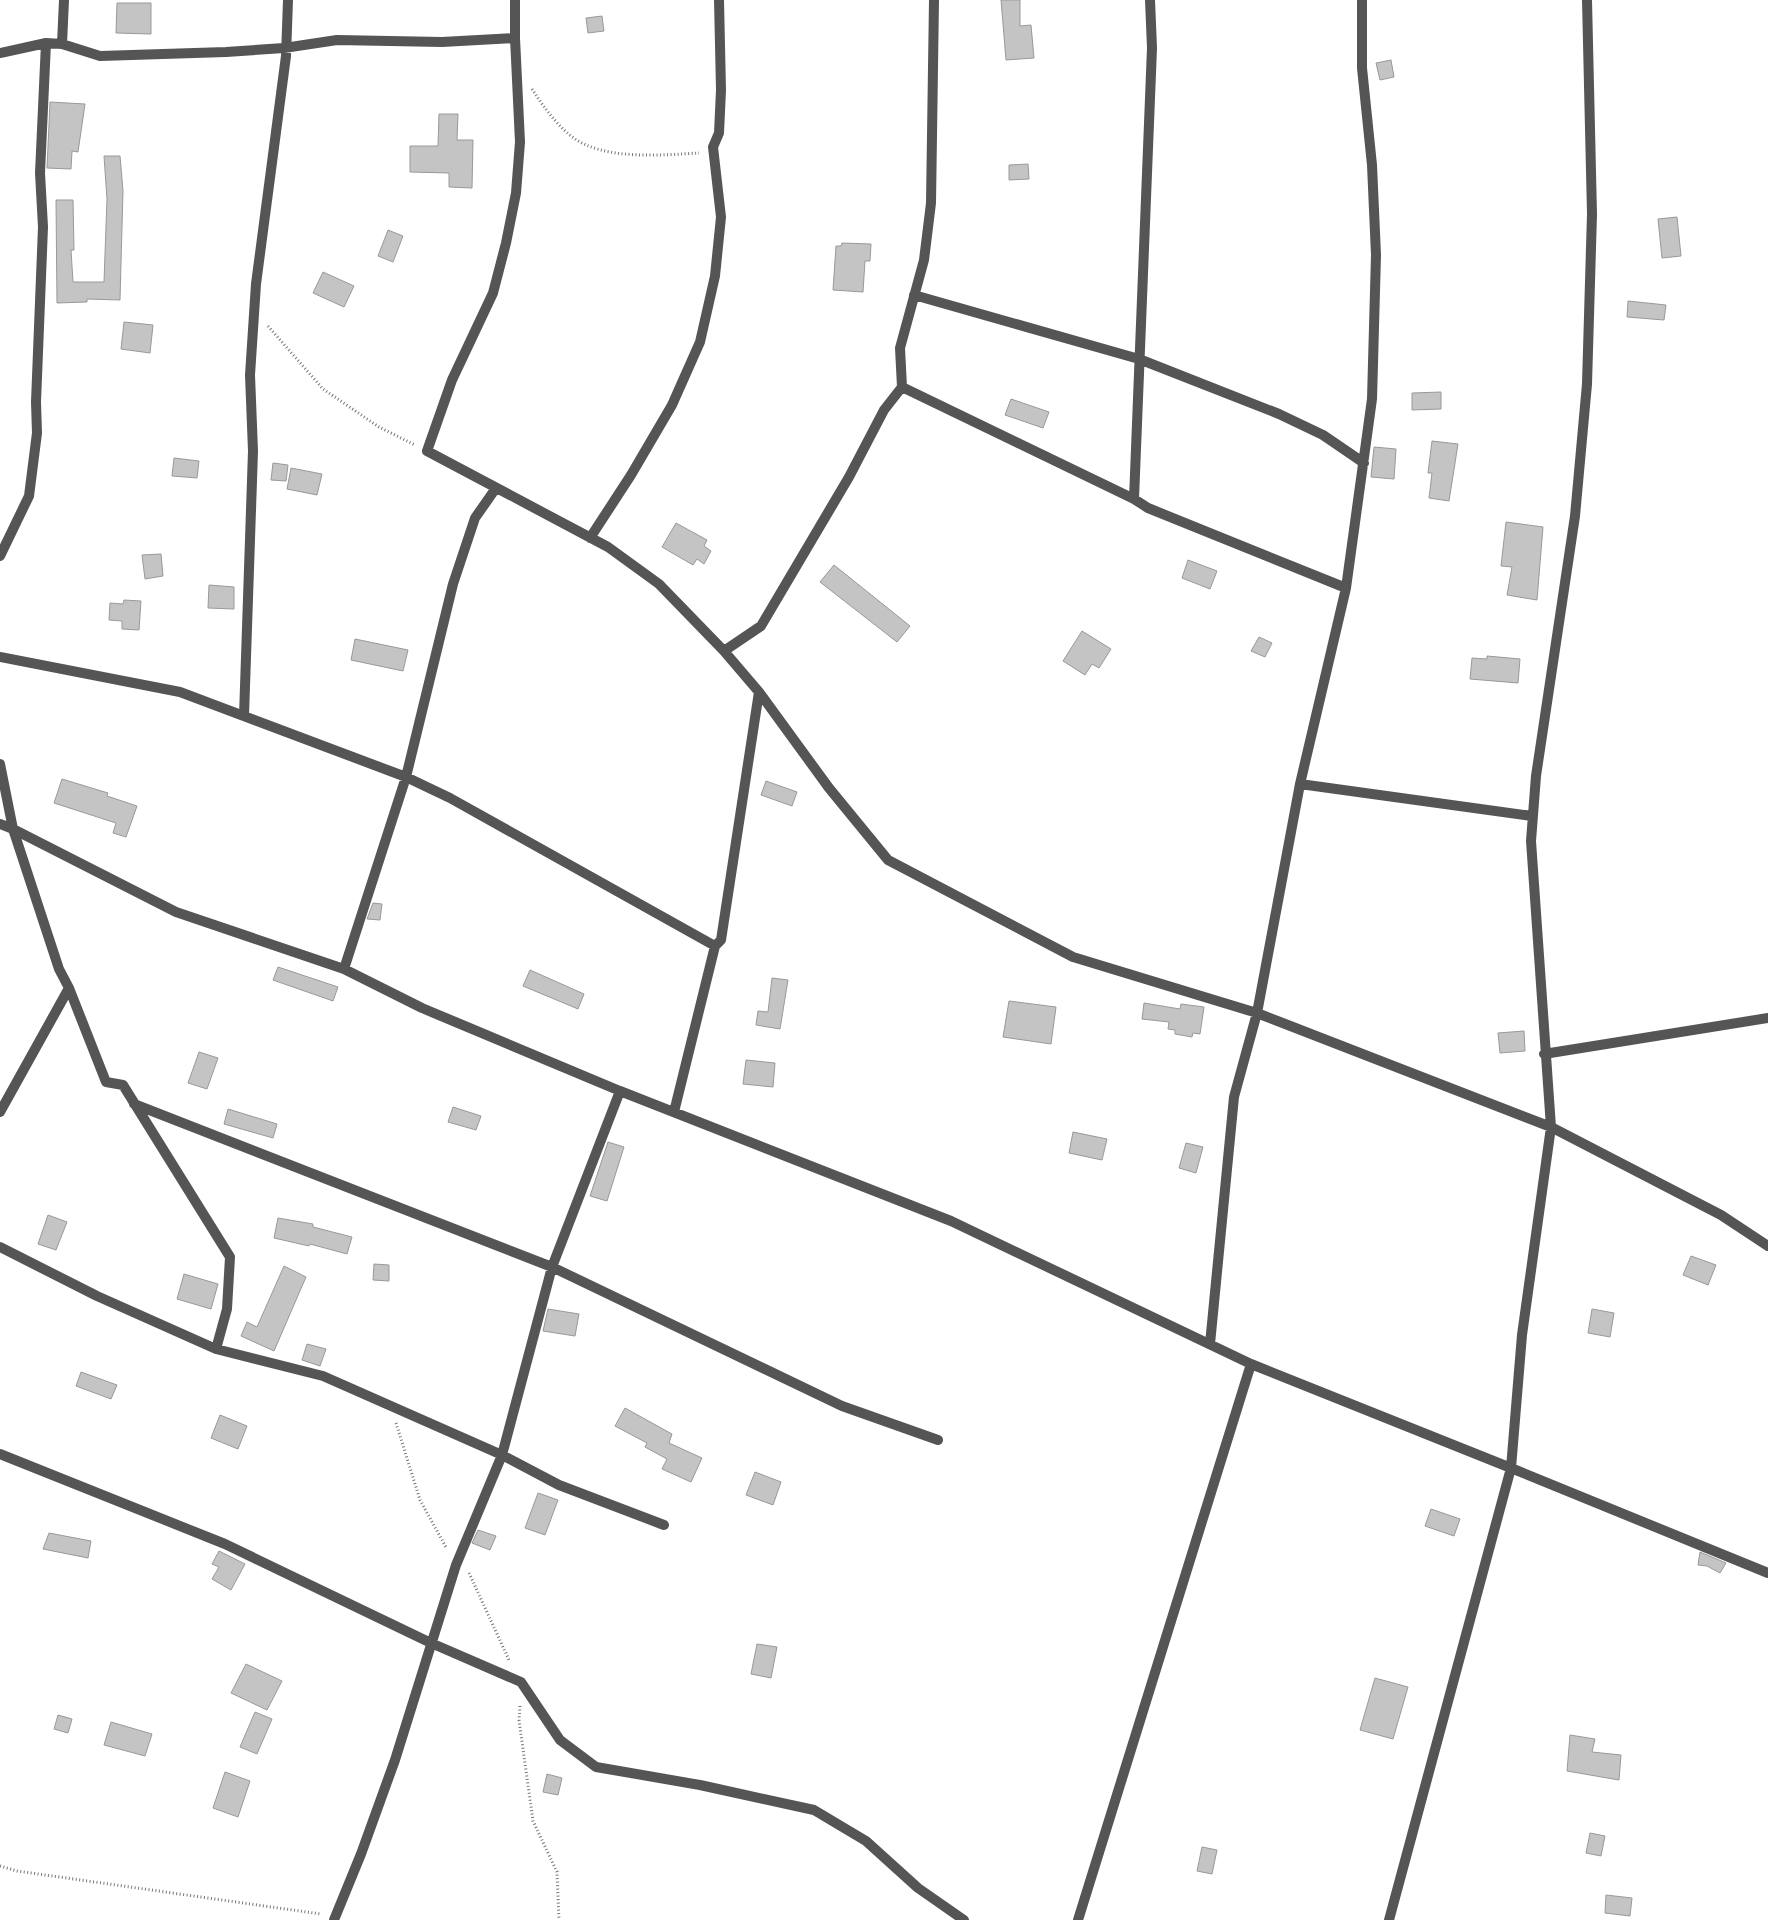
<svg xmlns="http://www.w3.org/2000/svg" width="1768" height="1920" font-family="Quicksand,sans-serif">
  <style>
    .building { fill: #c4c4c4; stroke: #999 }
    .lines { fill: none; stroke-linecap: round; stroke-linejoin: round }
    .path { stroke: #777; stroke-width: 3; stroke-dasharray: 1 2.5; stroke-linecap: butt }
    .minor { stroke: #555; stroke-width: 10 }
  </style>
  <rect width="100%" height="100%" fill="#fff"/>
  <path class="building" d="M1001,0h19v26l11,-1 3,33 -28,2z
    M117,3h34v31l-35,-1z
    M602,16l2,15 -16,2 -2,-15z
    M1391,60l3,17 -14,3 -4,-17z
    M50,102l35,2 -7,48 -6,-1 -1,18 -24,-1z
    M439,114h19l-1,26h16l-1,48 -23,-1v-14l-39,-1v-26h28z
    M104,156h16l3,35 -3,109 -33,-1v3l-30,1 -1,-103h17l1,50h-3l2,32h31l3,-83z
    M1028,164l1,15 -20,1v-15z
    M1677,217l4,39 -19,2 -4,-39z
    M388,230l15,6 -10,26 -15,-6z
    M842,243l29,1 -1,17h-5l-2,31 -30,-2 3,-44h5z
    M323,272l31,14 -10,21 -31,-14z
    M1628,301l38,4 -2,15 -37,-3z
    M124,322l29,3 -3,28 -29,-4z
    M1441,392v17l-29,1v-17z
    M1011,399l38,13 -6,16 -38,-13z
    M1432,441l26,3 -9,57 -20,-3 3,-25h-4z
    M1374,447l22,2 -2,30 -23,-2z
    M174,458l25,3 -2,17 -25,-2z
    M273,463l15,2 -2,16 -15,-1z
    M291,468l31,6 -5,21 -30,-6z
    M1506,522l37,5 -6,73 -30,-5 5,-28 -11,-1z
    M676,523l31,17 -3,6 7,5 -7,13 -7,-5 -4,6 -31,-18z
    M161,554l2,22 -18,3 -3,-24z
    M1188,560l29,11 -7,18 -28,-11z
    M834,565l76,61 -13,16 -77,-60z
    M209,585l25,2v22l-26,-1z
    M124,600l17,1 -2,29 -17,-1v-8l-13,-1 1,-17 13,1z
    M1082,631l29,18 -12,19 -7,-4 -7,11 -22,-14z
    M1259,637l13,6 -7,14 -14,-6z
    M355,639l53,11 -5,21 -52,-11z
    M1487,656l33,3 -2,24 -48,-4 2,-21 15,1z
    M62,779l46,14 -1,3 30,10 -11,31 -13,-4 3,-10 -62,-20z
    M766,781l31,11 -5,14 -31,-11z
    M373,903l9,1 -2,16 -13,-1z
    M278,967l60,20 -5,14 -60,-21z
    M530,970l54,24 -6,15 -55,-23z
    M772,978l16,2 -8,49 -24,-4 2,-14 10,1z
    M1009,1001l47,6 -5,37 -48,-7z
    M1144,1003l36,6 1,-5 23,3 -4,27 -7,-1 -1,4 -17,-3v-4l-7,-1 1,-7 -27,-3z
    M1524,1031l1,20 -25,2 -2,-20z
    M199,1052l19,6 -11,31 -19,-6z
    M746,1060l29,3 -2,24 -30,-3z
    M453,1107l28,9 -5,14 -28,-8z
    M228,1109l49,15 -4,14 -49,-14z
    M1073,1132l34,7 -5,21 -33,-7z
    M608,1142l16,5 -17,54 -17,-5z
    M1186,1143l17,4 -7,26 -17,-5z
    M48,1215l19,7 -11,28 -18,-6z
    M278,1218l35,6v3l39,10 -5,17 -37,-10 -1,2 -35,-8z
    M1691,1256l25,9 -8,20 -25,-10z
    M374,1264l15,1v16l-16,-1z
    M284,1266l22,11 -32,74 -33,-15 6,-14 10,5z
    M184,1274l34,10 -7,25 -34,-10z
    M548,1309l31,5 -4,22 -32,-5z
    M1592,1309l22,4 -4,24 -22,-4z
    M307,1344l19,5 -6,17 -18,-6z
    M81,1372l36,13 -6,14 -35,-13z
    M625,1408l47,26 -3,9 33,15 -11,24 -29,-13 5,-10 -22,-12 2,-4 -32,-17z
    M220,1415l27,11 -9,23 -27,-11z
    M755,1472l26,10 -8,23 -27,-10z
    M538,1493l20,7 -13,35 -20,-7z
    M1431,1509l29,10 -6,17 -29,-10z
    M478,1530l18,6 -6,14 -18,-7z
    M49,1533l42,8 -3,17 -45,-9z
    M219,1551l26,13 -14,26 -19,-11 7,-12 -7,-3z
    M1700,1552l26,11 -6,10 -13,-7 -9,-1z
    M757,1644l20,3 -6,31 -20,-4z
    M246,1664l36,17 -15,29 -36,-17z
    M1375,1678l33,9 -15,52 -33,-9z
    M255,1712l17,7 -15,35 -17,-7z
    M58,1715l14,4 -4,14 -14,-4z
    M111,1722l41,12 -7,22 -41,-11z
    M1570,1735l25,4 -3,13 29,3 -2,25 -52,-9z
    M225,1772l25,9 -12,36 -25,-9z
    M547,1774l15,4 -4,17 -15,-3z
    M1590,1833l15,3 -4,20 -15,-3z
    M1202,1847l15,3 -5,24 -15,-3z
    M1606,1895l26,3 -2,18 -25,-3z"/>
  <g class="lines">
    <path class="path" d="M532,89c11,17 23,34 39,47 31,25 91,19 128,17
      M268,326l55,63 56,38 36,18
      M396,1423l24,77 27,49
      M469,1573l40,87
      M520,1706l-1,14 14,101 24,51 2,48
      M0,1866l17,5 304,43"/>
    <path class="minor" d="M515,0v38l5,104 -4,51 -10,50 -13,50 -41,87 -25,71 181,96 51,37 65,67 35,41 70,96 59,72 185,97 184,56 294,114 170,88 47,31
      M934,0l-3,203 -7,57 -24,88 2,39 232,112
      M1150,0l2,48 -18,451 14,9 198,80
      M62,44l38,12 126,-4 58,-4 53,-8 105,2 73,-4
      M0,53l46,-10 16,1 2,-44
      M914,295l225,64 140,55 44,21 41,28
      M590,538l41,-63 41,-70 28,-63 15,-66 6,-59 -8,-70 6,-14 2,-43 -2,-90
      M0,556l29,-60 8,-63 -1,-31 7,-175 -3,-54 6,-130
      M724,651l37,-25 88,-149 35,-67 18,-23
      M0,657l180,35 226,85 44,21 265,148 6,-6 38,-248
      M244,716l9,-265 -3,-76 6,-91 30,-228 2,-56
      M0,764l13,65 163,83 168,57 78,39 198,83 331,130 300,143 260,104 11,-133 29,-208 -20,-286 5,-65 39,-260 12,-132 5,-170 -5,-214
      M1300,784l232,32
      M0,824l13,5 46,140 10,19 37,94 17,3 107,172 -3,52 -11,40 -119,-53 -97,-49
      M344,969l62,-192 47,-193 22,-66 21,-30
      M1544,1054l224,-36
      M134,1104l418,163 290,139 96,34
      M0,1112l69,-124
      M674,1112l41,-166
      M1210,1344l24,-247 23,-84 43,-229 46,-196 26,-189 4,-144 -4,-90 -10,-97v-68
      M216,1349l107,27 179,79 57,30 105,40
      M0,1454l225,90 206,99 90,39 39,58 36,27 104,18 114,25 52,31 52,47 46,32
      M334,1920l27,-66 34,-94 61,-195 46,-110 50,-188 68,-176
      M1078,1920l173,-556
      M1389,1920l122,-452 257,105"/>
  </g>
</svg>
